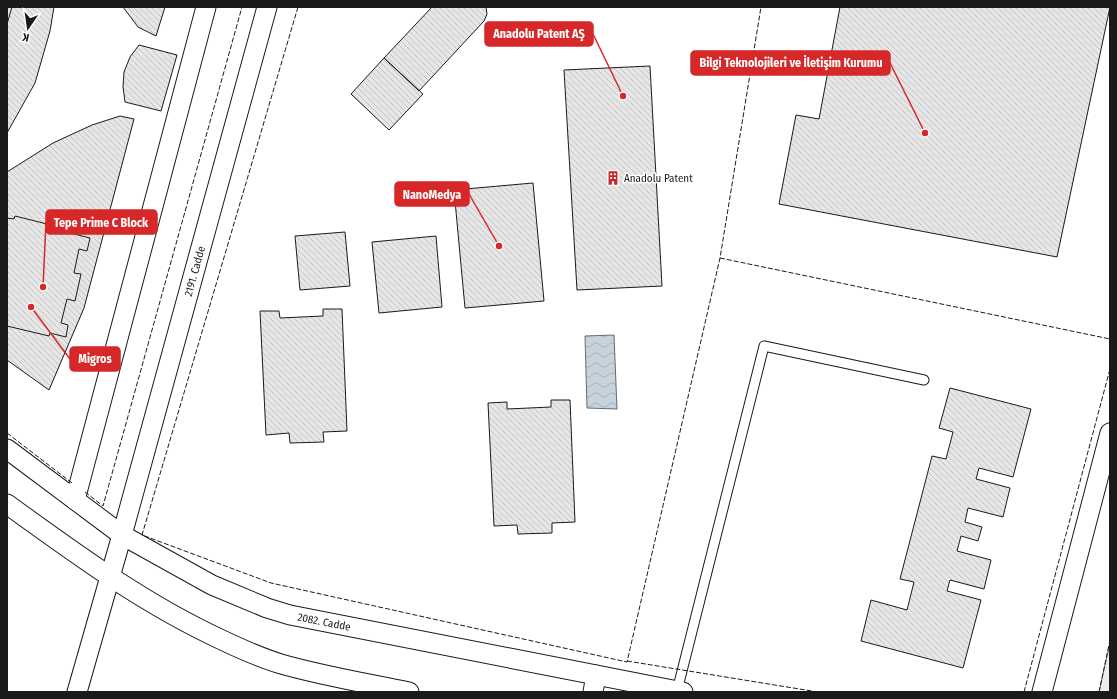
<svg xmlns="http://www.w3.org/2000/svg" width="1117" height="699" font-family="'Fira Sans Condensed',sans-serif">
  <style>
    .parking { fill: #ededed; stroke: #6a6a6a }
    .water { fill: url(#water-waves); stroke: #6a6a6a }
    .building { fill: url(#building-back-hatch); stroke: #1a1a1a }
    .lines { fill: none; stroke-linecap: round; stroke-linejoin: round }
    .service-casing { stroke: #1a1a1a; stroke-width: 11 }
    .minor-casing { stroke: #1a1a1a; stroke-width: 21 }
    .service { stroke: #fff; stroke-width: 9 }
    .minor { stroke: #fff; stroke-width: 19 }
    .fence { stroke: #1a1a1a; stroke-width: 1; stroke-dasharray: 5 2; stroke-linecap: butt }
    .labels { text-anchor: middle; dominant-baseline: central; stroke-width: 3; stroke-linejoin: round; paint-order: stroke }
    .poi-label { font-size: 11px; fill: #1a1a1a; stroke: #fff; text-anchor: start }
    .street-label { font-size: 11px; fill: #1a1a1a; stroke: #fff }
    .leader { fill: none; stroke: #d62828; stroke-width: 1.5 }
    .callout-dot { fill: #d62828; stroke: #fff; stroke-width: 1.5 }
    .callout { fill: #d62828; stroke: #d62828; stroke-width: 1.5 }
    .callout-label { font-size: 12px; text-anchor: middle; font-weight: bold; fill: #fff }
  </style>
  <defs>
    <pattern id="water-waves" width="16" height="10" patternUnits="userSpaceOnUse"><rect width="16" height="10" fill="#c6d2dc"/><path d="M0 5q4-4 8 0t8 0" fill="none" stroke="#aab4bc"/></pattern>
    <pattern id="building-back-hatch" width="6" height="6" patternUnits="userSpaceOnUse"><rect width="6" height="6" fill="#e6e6e6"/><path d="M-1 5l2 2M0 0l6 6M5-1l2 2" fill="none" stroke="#c5c5c5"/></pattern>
  </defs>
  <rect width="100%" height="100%" fill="#fff"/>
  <path class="parking" d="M1110,643v49h-11z"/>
  <path class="water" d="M614,335l3,74 -30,-1 -2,-72z"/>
  <path class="building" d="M7,7h5l-5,17z
    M7,7h47l-4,24 -15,52 -28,50z
    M123,7h42l-9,29 -18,-9z
    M432,7h54l1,7 -3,7 -65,70 -35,-33z
    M840,7h270l-53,250 -278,-53 17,-89 23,4z
    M139,45l38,10 -16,56 -36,-9 -2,-15 1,-15 6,-15z
    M384,58l39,36 -34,36 -38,-36z
    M650,66l12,220 -85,4 -13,-220z
    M120,116l14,3 -50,189 -35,82 -42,-30v-188l46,-29 39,-18z
    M533,183l11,118 -79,7 -11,-118z
    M15,216l60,15 -1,3 16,4 -3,13 -8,-2 -5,24 7,1 -6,27 -8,-2 -6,24 7,2 -2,12 -16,-4 -1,3 -42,-10v-108l7,1z
    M345,232l5,54 -50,4 -5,-54z
    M436,236l6,71 -63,6 -7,-71z
    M323,309h19l5,122 -24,1 1,10 -34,1 -1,-10 -23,2 -6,-124h19l1,7 43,-2z
    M950,388l81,21 -18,68 -34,-9 -3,11 34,9 -7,29 -35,-9 -3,14 17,5 -4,14 -17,-5 -4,15 34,9 -7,29 -34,-9 -3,11 34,9 -18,68 -102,-27 10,-41 36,10 7,-28 -14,-3 32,-123 14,3 7,-27 -14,-4z
    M551,400h19l5,122 -23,1v10l-34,1 -1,-9 -23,1 -6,-123 19,-1v7l44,-2z"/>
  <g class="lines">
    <defs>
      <path id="service" d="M677,691l87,-345 160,34"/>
      <g id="minor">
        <path id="s1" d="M7,449l115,86 90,50 55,23 23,7 393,77"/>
        <path d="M75,500l131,-493"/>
        <path d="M7,504c69,50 137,100 215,136 19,9 39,18 59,24 42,12 85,19 128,28"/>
        <path id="s2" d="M77,692l45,-157 145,-528"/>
        <path d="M593,692l3,-17"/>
        <path d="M1042,692l68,-259"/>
      </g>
    </defs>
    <use href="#service" class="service-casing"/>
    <use href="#minor" class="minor-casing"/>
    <use href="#service" class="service"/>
    <use href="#minor" class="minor"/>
    <path class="fence" d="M298,7l-156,528 129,48 356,79 93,-404 41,-251
      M720,258l390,81
      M7,433l65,50
      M85,492l18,14 139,-499
      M627,661l191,31
      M1024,692l86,-323
      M1099,692l11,-52"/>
  </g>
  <defs>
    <symbol id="building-bare" viewBox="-9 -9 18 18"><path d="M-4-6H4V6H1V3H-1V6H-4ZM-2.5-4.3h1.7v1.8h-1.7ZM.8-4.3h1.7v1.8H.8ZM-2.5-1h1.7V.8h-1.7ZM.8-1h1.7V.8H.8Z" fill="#c62828" stroke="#fff" stroke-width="2.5" paint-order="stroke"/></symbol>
  </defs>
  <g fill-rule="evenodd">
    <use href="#building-bare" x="603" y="168" width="20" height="20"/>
  </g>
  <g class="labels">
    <g class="poi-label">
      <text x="624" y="178">Anadolu Patent</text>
    </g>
    <g class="street-label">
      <text stroke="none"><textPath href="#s2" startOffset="437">2191. Cadde</textPath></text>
      <text stroke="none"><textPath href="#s1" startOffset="365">2082. Cadde</textPath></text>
    </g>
  </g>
  <path class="leader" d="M623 96L593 34M925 133L890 63M499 246L469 194M43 287L46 222M31 307L70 359"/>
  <g class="callout-dot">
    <circle cx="623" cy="96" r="4"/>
    <circle cx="925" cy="133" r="4"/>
    <circle cx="499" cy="246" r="4"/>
    <circle cx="43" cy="287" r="4"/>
    <circle cx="31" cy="307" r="4"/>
  </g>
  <g class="callout">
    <rect x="485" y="22" width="108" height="24" rx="4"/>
    <rect x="691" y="51" width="199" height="24" rx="4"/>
    <rect x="395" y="182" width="74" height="24" rx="4"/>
    <rect x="46" y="210" width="111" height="24" rx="4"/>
    <rect x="70" y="347" width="50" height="24" rx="4"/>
  </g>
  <g class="callout-label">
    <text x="539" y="38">Anadolu Patent AŞ</text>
    <text x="791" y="67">Bilgi Teknolojileri ve İletişim Kurumu</text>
    <text x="432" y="199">NanoMedya</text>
    <text x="101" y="227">Tepe Prime C Block</text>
    <text x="95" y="363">Migros</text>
  </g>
  <rect width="1117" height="699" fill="none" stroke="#1a1a1a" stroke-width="16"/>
  <g transform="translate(28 28) rotate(193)" stroke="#ffffff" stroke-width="3" paint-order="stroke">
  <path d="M0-3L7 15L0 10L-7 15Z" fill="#1a1a1a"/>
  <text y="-6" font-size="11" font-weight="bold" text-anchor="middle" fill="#1a1a1a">K</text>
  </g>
</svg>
